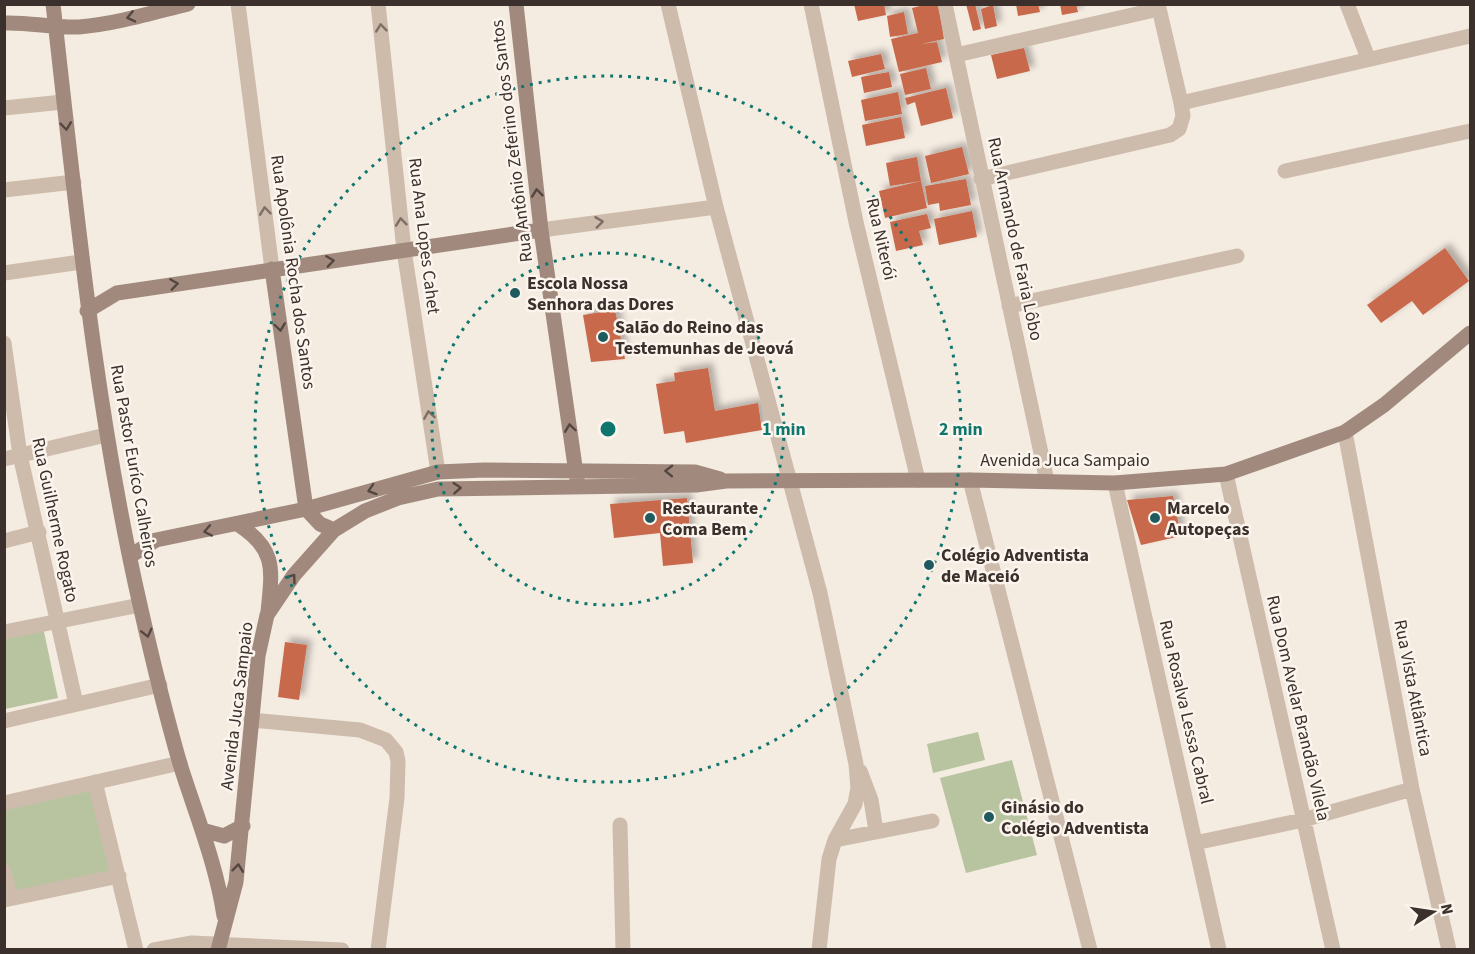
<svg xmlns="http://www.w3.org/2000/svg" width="1475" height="954" font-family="'Source Sans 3',sans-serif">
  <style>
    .green { fill: #b8c4a0 }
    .building { fill: #c8694b; filter: url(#shadow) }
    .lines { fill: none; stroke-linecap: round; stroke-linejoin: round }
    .street { stroke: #cdbbac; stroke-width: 15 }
    .secondary { stroke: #a18a7d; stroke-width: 15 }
    .oneway { stroke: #544640 }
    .oneway2 { stroke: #7d6f65 }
    .ring { fill: none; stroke: #0f766e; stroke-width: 3; stroke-dasharray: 3 6 }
    .poi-dot { fill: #1f5a5e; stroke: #fbf5ee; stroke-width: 2 }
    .labels { text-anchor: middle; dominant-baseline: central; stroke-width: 5; stroke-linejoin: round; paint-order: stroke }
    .street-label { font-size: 18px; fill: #3b302b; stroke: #fbf5ee }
    .poi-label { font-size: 18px; font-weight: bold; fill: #3b302b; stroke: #fbf5ee; text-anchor: start }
    .centre { fill: #0f766e; stroke: #fbf5ee; stroke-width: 3 }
    .ring-label { font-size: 18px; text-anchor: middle; font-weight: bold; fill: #0f766e; stroke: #fbf5ee; stroke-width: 5; stroke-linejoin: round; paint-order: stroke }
  </style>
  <defs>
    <filter id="shadow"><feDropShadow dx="5" dy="-5" stdDeviation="3" flood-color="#0004"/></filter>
  </defs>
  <rect width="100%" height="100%" fill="#f4ebe1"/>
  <path class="green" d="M43,627l15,71 -53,11 -1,-74z
    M978,732l7,28 -52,13 -6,-29z
    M1012,760l25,95 -71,18 -26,-95z
    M93,790l18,82 -100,22 -6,-32 -1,-52z"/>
  <path class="building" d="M854,4h30l2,11 -28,6z
    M928,4h10l6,35 -23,5 16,-2 5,20 -43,10 -8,-33 27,-6 -6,-25z
    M966,4h9l6,25 -8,2z
    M1016,4h22l2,8 -22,4z
    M1060,4h16l2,8 -16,3z
    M993,5l4,21 -12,3 -4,-20z
    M904,12l4,22 -18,3 -3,-21z
    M1024,48l6,23 -33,8 -6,-24z
    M881,54l4,15 -33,8 -4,-16z
    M926,68l5,21 -26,6 -5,-21z
    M889,72l3,15 -28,6 -3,-16z
    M946,88l7,30 -32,8 -6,-24 -8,3 -2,-7z
    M898,92l4,22 -37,7 -4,-21z
    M901,117l4,21 -39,8 -4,-21z
    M962,147l7,27 -38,9 -6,-27z
    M917,157l4,24 -31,5 -4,-23z
    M966,179l5,26 -31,6 -1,-8 -11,2 -3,-19z
    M921,181l6,27 -42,10 -6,-27z
    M972,211l5,26 -38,8 -5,-26z
    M927,214l4,14 -12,3 4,14 -27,6 -6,-29z
    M1445,248l24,33 -46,34 -11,-14 -31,22 -14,-18z
    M615,310l10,49 -34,3 -8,-47z
    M708,368l7,43 43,-8 4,27 -76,13 -2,-12 -20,3 -8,-50 19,-3 -1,-8z
    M1173,496l8,40 -40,9 -14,-45z
    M687,498l6,65 -30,3 -3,-33 -46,5 -4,-34z
    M285,642l22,3 -8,55 -21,-3z"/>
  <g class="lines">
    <path class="street" d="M238,4l34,265
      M378,4l26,246 34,222
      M668,4l48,203 104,386 36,171 2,24 -3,16 -20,36 -6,19 -10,91
      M811,4l45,218 62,258
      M945,4l102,477
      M1347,4l21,54
      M956,55l203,-46
      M1181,103l289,-67
      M4,108l59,-6
      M1285,171l185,-40
      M981,179l189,-44 9,-6 4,-13 -2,-13 -23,-99
      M4,190l70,-8
      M541,230l175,-23
      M4,273l77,-11
      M1009,306l228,-50
      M4,343l16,112 56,249
      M1345,432l67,357 37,161
      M4,459l102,-24
      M1226,474l107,476
      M970,480l120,470
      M1115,483l104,467
      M4,541l35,-9
      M4,632l136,-27
      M251,720l109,10 26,10 10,12 2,9 -1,37 -19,152
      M4,721l156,-36
      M860,771l11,29 5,31
      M95,782l41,168
      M4,803l176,-40
      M620,825l3,125
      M835,840l97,-19
      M1195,843l108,-23 109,-31
      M4,872l7,26
      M4,900l115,-24
      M154,950l38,-7 150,7"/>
    <path class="secondary" d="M53,4c23,202 42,403 87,601 12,53 25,107 40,159 16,51 36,99 44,152
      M516,4l25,226 36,250
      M4,23c25,-1 50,5 75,4 36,-3 73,-14 109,-23
      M272,269l34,240 14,15 14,6
      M87,311l30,-18 424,-63
      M239,525c38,25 33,45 29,87
      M130,556l26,-16 150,-31 132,-37 46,-2 211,2 25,7
      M202,830l22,6 19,-10
      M218,950l18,-68 22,-226 9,-41 27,-40 40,-45 31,-19 33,-13 40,-9 258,-4 30,-4 244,-1 145,3 111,-9 119,-42 39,-27 86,-72"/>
  </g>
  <defs><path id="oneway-chevron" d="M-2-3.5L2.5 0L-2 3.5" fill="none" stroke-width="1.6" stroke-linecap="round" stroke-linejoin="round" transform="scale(1.5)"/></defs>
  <g class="oneway">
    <use href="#oneway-chevron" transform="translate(131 17) rotate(167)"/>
    <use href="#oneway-chevron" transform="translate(66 126) rotate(83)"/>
    <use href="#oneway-chevron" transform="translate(537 193) rotate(-96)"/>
    <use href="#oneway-chevron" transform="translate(330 261) rotate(-8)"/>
    <use href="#oneway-chevron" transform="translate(174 284) rotate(-8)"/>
    <use href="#oneway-chevron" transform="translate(280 327) rotate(82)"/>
    <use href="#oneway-chevron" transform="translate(570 428) rotate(-98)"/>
    <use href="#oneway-chevron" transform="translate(669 471) rotate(-179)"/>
    <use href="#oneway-chevron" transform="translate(457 488) rotate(-4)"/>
    <use href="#oneway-chevron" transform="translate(372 490) rotate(162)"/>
    <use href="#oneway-chevron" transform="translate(208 531) rotate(169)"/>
    <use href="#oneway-chevron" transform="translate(292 578) rotate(-54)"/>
    <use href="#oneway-chevron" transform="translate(147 633) rotate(76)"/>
    <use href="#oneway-chevron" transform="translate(238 868) rotate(-83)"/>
  </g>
  <g class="oneway2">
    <use href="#oneway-chevron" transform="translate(381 28) rotate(-96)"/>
    <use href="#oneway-chevron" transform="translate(265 211) rotate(-97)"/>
    <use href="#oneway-chevron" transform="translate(401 222) rotate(-96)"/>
    <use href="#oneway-chevron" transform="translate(599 222) rotate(-7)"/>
    <use href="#oneway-chevron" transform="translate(429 415) rotate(-99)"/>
  </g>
  <g class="ring">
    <circle cx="608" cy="429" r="176"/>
    <circle cx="608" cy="429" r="353"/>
  </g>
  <g class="poi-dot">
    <circle cx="515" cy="293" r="6"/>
    <circle cx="603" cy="337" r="6"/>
    <circle cx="650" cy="518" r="6"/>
    <circle cx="1155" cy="518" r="6"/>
    <circle cx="929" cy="565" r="6"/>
    <circle cx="989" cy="817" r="6"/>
  </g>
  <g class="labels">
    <g class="street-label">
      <text transform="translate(512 141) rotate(-97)">Rua Antônio Zeferino dos Santos</text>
      <text transform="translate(424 236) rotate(83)">Rua Ana Lopes Cahet</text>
      <text transform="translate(881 239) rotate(77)">Rua Niterói</text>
      <text transform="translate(1015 239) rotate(78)">Rua Armando de Faria Lôbo</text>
      <text transform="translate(293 272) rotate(82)">Rua Apolônia Rocha dos Santos</text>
      <text x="1065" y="460">Avenida Juca Sampaio</text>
      <text transform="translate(134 466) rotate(80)">Rua Pastor Euríco Calheiros</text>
      <text transform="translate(55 520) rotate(78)">Rua Guilherme Rogato</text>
      <text transform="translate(1413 688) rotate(79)">Rua Vista Atlântica</text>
      <text transform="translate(237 706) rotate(-83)">Avenida Juca Sampaio</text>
      <text transform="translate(1298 708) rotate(77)">Rua Dom Avelar Brandão Vilela</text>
      <text transform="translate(1186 712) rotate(77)">Rua Rosalva Lessa Cabral</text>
    </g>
    <g class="poi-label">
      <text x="527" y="283">Escola Nossa<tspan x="527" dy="21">Senhora das Dores</tspan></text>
      <text x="615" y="327">Salão do Reino das<tspan x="615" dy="21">Testemunhas de Jeová</tspan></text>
      <text x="662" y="508">Restaurante<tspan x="662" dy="21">Coma Bem</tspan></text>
      <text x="1167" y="508">Marcelo<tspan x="1167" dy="21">Autopeças</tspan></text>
      <text x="941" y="555">Colégio Adventista<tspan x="941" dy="21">de Maceió</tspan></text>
      <text x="1001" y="807">Ginásio do<tspan x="1001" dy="21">Colégio Adventista</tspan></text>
    </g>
  </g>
  <circle cx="608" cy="429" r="9" class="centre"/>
  <g class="ring-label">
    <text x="784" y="435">1 min</text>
    <text x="961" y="435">2 min</text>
  </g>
  <rect width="1475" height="954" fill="none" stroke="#3b302b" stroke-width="12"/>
  <g transform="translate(1433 912) rotate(78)" stroke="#fbf5ee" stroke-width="4.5" paint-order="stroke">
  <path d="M0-4.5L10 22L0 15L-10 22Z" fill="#3b302b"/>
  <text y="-9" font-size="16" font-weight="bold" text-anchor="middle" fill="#3b302b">N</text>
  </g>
</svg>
